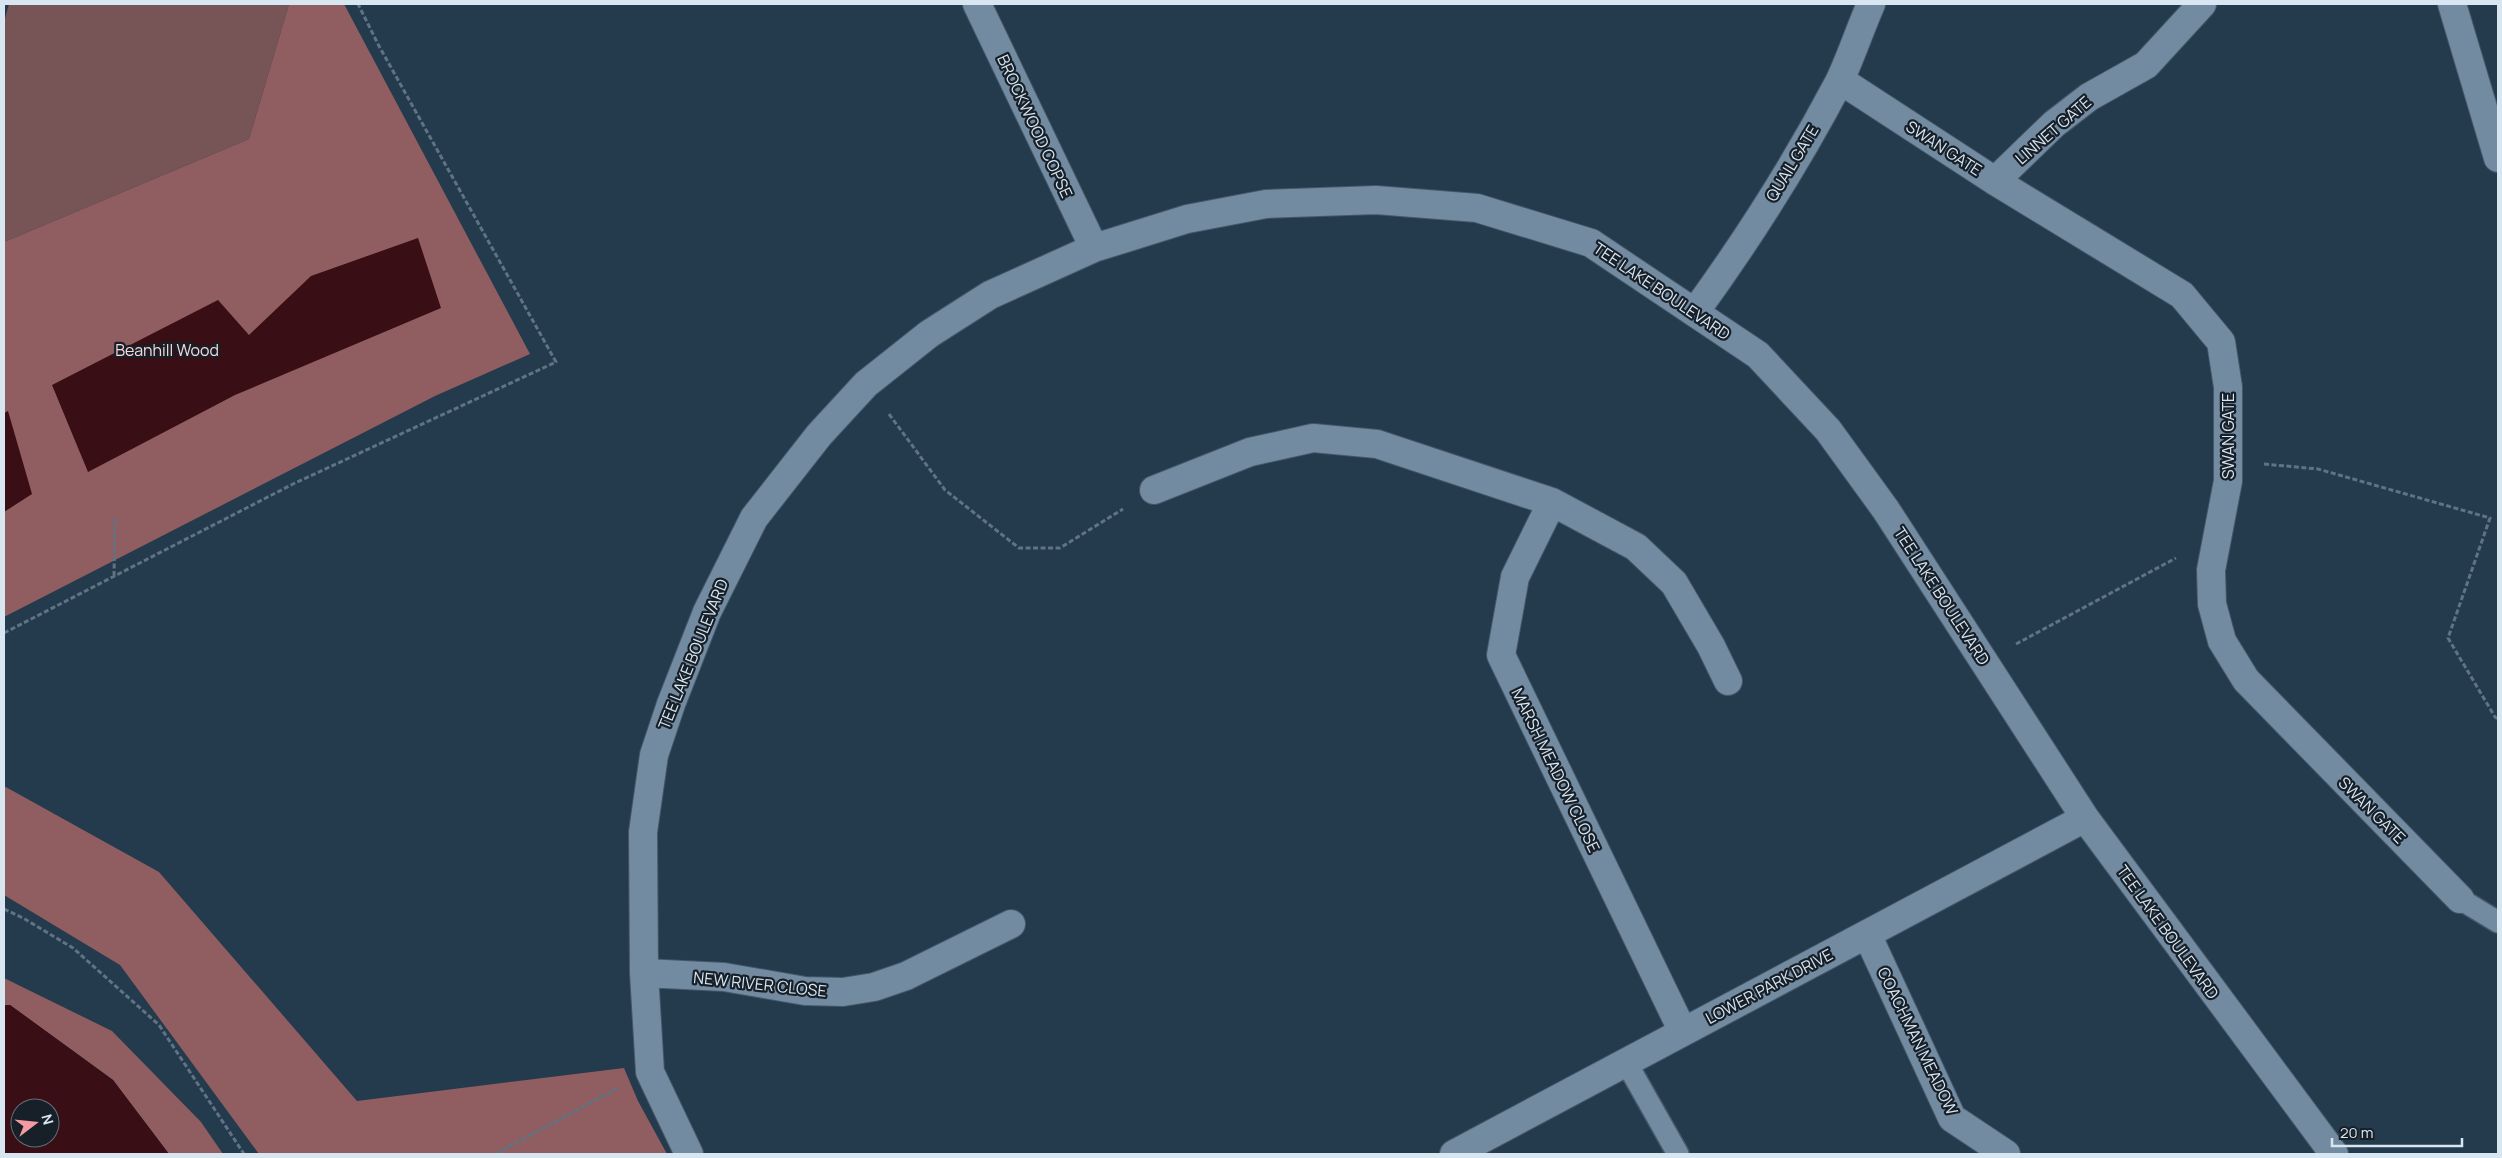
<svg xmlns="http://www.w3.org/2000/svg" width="2502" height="1158" font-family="Manrope,sans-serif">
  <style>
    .green { fill: #775456 }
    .forest { fill: #905d61 }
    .water { fill: #390e15; fill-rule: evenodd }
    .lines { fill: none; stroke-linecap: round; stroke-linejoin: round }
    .service-casing { stroke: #455868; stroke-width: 24 }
    .minor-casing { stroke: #455868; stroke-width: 30 }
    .secondary-casing { stroke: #455868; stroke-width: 30 }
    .path { stroke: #607384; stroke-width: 3; stroke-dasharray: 5 2.5; stroke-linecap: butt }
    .service { stroke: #738ba1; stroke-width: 21 }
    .minor { stroke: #738ba1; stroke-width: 28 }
    .secondary { stroke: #738ba1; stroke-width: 28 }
    .labels { text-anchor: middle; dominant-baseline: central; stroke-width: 4.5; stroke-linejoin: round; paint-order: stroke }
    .street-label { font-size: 16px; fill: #d8e6f2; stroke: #172029 }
    .park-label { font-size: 16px; fill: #fad7d9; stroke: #172029 }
  </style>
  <rect width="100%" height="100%" fill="#243a4d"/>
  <path class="green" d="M9,4h280l-40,135 -245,103v-220z"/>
  <path class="forest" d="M289,4h55l186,350 -95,42 -431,221v-375l245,-103z
    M4,786l155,86 198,229 267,-33 14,33 29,53h-408l-139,-189 -116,-70z
    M4,978l108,53 89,91 22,32h-54l-56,-74 -103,-75h-6z"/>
  <path class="water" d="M418,238l23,70 -206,87 -147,77 -36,-87 166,-85 31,35 62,-59z
    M8,411l24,83 -28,18v-99z
    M4,1005h6l103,75 56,74h-165zM20,1108h30v30h-30z"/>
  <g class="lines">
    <defs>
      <path id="service" d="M2460,899l38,23
        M1626,1062l52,92"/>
      <path id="minor" d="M977,4l117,244
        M1840,80l155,101 187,114 39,47 7,45v94l-17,89 1,34 10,37 24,39 214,219
        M1995,181l59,-57 35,-27 57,-32 56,-61
        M1695,312c53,-73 102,-150 144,-230 12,-25 21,-53 32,-78
        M1154,490l96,-38 63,-14 64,6 175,58 84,45 38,36 37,63 17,35
        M1552,502l-37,75 -14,78 182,377
        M1867,934l85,184 54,36
        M644,973l80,4 81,14 38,1 31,-5 32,-11 105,-52
        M689,1154l-39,-82 -6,-99 -1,-141 11,-77 17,-51 36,-92 47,-94 65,-83 47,-51 63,-50 61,-39 104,-47 93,-29 79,-15 110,-4 101,8 114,35 167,112 70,75 58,80 199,308 249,336
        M1454,1154l631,-336"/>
      <path id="secondary" d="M2452,4l46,154"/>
    </defs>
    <use href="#service" class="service-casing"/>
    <use href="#minor" class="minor-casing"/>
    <use href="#secondary" class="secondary-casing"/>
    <path class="path" d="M889,414l56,76 74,58h41l63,-39
      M2264,464l54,5 172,49 -42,120 47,79 3,2
      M114,576l1,-60
      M4,633l289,-149 263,-122 -177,-316 -21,-42
      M2016,644l160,-86
      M4,909l19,9 50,30 86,77 85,129
      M495,1154l123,-66"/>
    <use href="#service" class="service"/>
    <use href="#minor" class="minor"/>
    <use href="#secondary" class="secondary"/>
  </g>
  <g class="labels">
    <g class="street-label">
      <text transform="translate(1035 126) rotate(65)">BROCKWOOD COPSE</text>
      <text transform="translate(2053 130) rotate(-41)">LINNET GATE</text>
      <text transform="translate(1944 148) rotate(33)">SWAN GATE</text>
      <text transform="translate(1792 163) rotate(-59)">QUAIL GATE</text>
      <text transform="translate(1662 291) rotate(34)">TEE LAKE BOULEVARD</text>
      <text transform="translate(2228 436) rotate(-90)">SWAN GATE</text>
      <text transform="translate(1942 596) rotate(57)">TEE LAKE BOULEVARD</text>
      <text transform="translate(693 654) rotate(-68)">TEE LAKE BOULEVARD</text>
      <text transform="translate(1556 770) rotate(64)">MARSH MEADOW CLOSE</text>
      <text transform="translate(2372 810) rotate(45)">SWAN GATE</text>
      <text transform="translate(2168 932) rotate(54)">TEE LAKE BOULEVARD</text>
      <text transform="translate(760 984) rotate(6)">NEW RIVER CLOSE</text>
      <text transform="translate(1769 986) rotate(-28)">LOWER PARK DRIVE</text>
      <text transform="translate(1918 1041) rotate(64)">COACHMAN MEADOW</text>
    </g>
    <g class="park-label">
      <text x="167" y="350">Beanhill Wood</text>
    </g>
  </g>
  <rect width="2502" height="1158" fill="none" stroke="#d8e6f2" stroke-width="10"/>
  <g transform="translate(35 1123) rotate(74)"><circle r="24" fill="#172029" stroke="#646f79"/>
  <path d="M0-4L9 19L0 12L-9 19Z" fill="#f49aa2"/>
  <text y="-8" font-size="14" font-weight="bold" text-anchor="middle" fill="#d8e6f2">N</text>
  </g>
  <path d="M2332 1138v8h130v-8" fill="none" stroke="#d8e6f2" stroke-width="2.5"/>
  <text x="2340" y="1138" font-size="15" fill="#d8e6f2" stroke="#172029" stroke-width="4" paint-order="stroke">20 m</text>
</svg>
